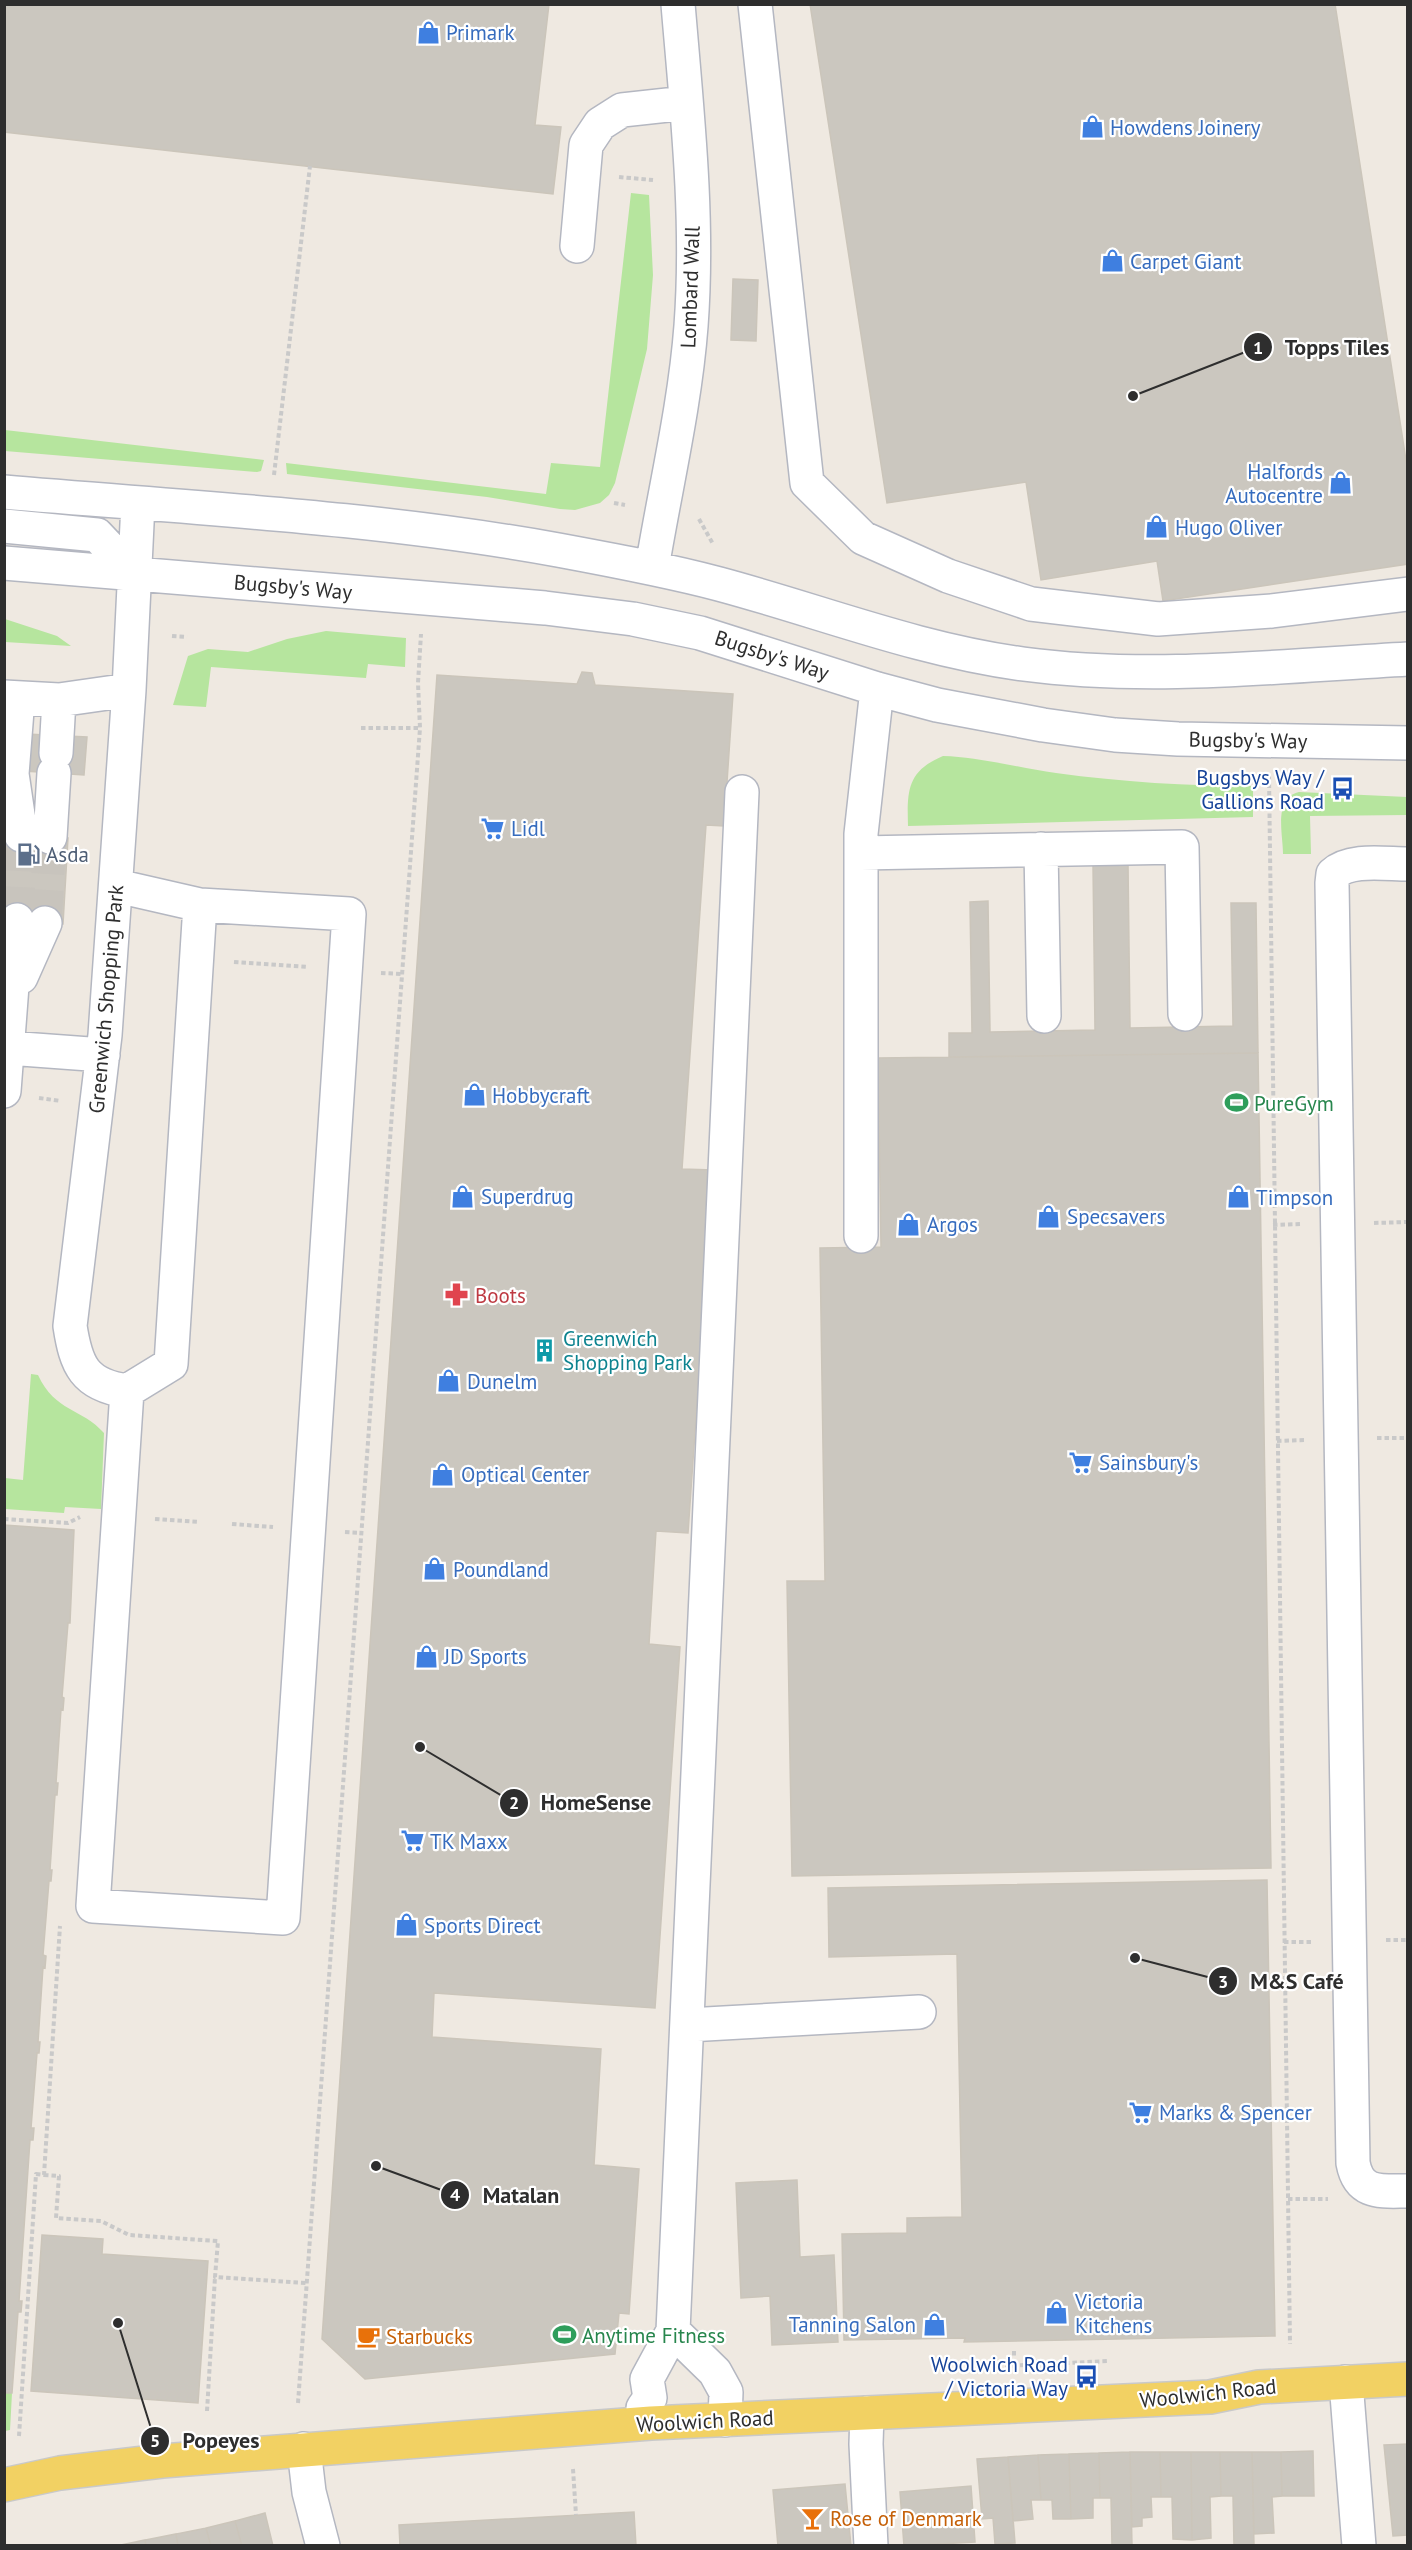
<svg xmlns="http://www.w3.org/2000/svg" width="1412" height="2550" font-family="'PT Sans',sans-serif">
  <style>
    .green { fill: #b6e59e }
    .building { fill: #cbc7bf; stroke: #cbc5ba; stroke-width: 1.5 }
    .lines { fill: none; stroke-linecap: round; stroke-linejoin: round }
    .minor-tunnel { stroke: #c8c4bd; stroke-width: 33; stroke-dasharray: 33 16; stroke-linecap: butt }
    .minor-casing { stroke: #b4b7c1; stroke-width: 36 }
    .major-casing { stroke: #c9c9c9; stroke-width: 36 }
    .path { stroke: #c9c9c9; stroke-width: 4; stroke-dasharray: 4.5 3; stroke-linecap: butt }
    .minor { stroke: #fff; stroke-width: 33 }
    .major { stroke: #f2d163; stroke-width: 33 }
    .labels { text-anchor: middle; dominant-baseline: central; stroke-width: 4.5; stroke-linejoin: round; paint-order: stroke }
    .shop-label { font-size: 21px; fill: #366cbe; stroke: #fff; text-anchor: start }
    .street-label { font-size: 21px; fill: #2e2e2e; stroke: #fff }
    .transit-label { font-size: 21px; fill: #164399; stroke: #fff; text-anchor: end }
    .service-label { font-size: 21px; fill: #4e5e75; stroke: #fff; text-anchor: start }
    .leisure-label { font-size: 21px; fill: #27864d; stroke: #fff; text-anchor: start }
    .health-label { font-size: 21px; fill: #be3a42; stroke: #fff; text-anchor: start }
    .culture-label { font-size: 21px; fill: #0d838f; stroke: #fff; text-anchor: start }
    .food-label { font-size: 21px; fill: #c56008; stroke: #fff; text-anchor: start }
    .leader { fill: none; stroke: #2e2e2e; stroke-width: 2 }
    .callout-dot { fill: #2e2e2e; stroke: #fff; stroke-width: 2 }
    .mark-label { font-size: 18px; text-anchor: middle; font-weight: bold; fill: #fff }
    .callout-label { font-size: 22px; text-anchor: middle; font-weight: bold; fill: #2e2e2e; stroke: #fff; stroke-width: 4.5; stroke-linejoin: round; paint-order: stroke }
  </style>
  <rect width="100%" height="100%" fill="#efe9e1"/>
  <path class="green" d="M631,193l18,2 4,80 -6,74 -32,134 -6,12 -9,8 -25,7 -15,-1 -73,-12 -200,-23 -1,-11 260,31 5,-31 49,4z
    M5,430l259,30 -3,11 -4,1 -252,-21z
    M5,619l52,17 14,10 -66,-4z
    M326,631l80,7 -1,29 -37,-3 -2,14 -155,-11 -5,40 -33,-2 15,-49 20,-7 40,3 39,-13z
    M943,756c37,1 76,12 113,17 66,9 131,13 197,13v31l-345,9c-1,-35 -1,-55 35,-70z
    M1299,792l108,5v18l-97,1 1,38h-28c0,-20 -10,-56 16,-62z
    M31,1374l7,1c17,37 44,33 66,58l-3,76 -36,-2 -1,6 -59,-4v-31l18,2z
    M4,2393h8l-2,37 -5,1z"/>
  <path class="building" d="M4,4h545l-14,121 26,2 -8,67 -549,-62z
    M810,4h525l73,469v91l-245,37 -6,-40 -116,19 -15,-98 -139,21z
    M733,279l25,1 -2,61 -25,-1z
    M582,672l10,1 3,12 138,9 -9,132 -18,-1 -24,344 31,1 -25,363 -32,-2 -7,113 31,3 -25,361 -221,-15 -2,44 169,12 -7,116 45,4 -10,145 -10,-1 -4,41 -250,25 -43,-40 115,-1664 140,9z
    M26,734l61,3 -3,38 -60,-4z
    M4,834l64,4 -5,86 -59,-4z
    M1128,864l2,164 103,-2 -2,-123h25l2,150 -309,4v-24h23l-2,-131 18,-1 2,131 105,-2 -2,-165z
    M1258,1053l13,815 -479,8 -5,-295h38l-5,-333 61,-1 -3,-189z
    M4,1525l70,5 -4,93h-2l-6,74 2,1 -1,12 -2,-1 -5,74h2l-1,12h-2l-5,75h2l-1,11h-2l-6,74 3,1 -1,12 -2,-1 -5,75h2l-1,11h-2l-6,75h3l-1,12h-3l-11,161h3l-1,11h-3l-6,81h-8z
    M1267,1880l8,456 -311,6 1,-4 -121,2 -2,-106 65,-1v-15l55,-1 -5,-263 -128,3 -1,-69z
    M797,2180l3,77 34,-2 4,87 -66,3 -2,-49 -29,2 -5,-115z
    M42,2235l61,4 -1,15 106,7 -10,142 -167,-12z
    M1408,2444v91l-15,1 -9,-91z
    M1313,2451l1,45h-32l-1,-44z
    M1130,2452l2,94h-20l-1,-48h-11l-1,-45z
    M1130,2452h30l1,45h-10l1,20 -10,1v8l-10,1z
    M1160,2452h31l1,88 -19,-1 -1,-42h-11z
    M1191,2452h29l1,44 -11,1 1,41 -19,2z
    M1220,2452h32l2,94h-20l-1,-50h-12z
    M1252,2452h29l1,44 -10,1 2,36 -20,1z
    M1099,2453l1,45h-7v20l-22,1 -2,-65z
    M1069,2454l2,65h-18l-1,-19h-11l-3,-45z
    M1038,2455l3,45h-10l2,19 -20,2 -5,-64z
    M1008,2457l7,86 -20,1 -2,-26 -11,1 -5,-60z
    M845,2484l6,62h-73l-5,-56z
    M971,2486l4,56 -71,4 -4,-54z
    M634,2512l2,34h-236l-1,-21z
    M265,2513l8,33h-31l-7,-25z
    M235,2521l7,25h-31l-5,-18z
    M206,2528l5,18h-33l-2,-12z
    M176,2534l2,12h-32l-1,-6z
    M145,2540l1,6h-30z"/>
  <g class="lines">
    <path class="minor-tunnel" d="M17,920l4,-85
      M45,923l5,-86"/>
    <defs>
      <path id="minor" d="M755,4l52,479 56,55 85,38 83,28 127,15 114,-8 136,-17
        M577,246l9,-101 14,-21 22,-14 64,-7
        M4,492c185,16 372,25 554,58 54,10 108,20 161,34 101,27 199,66 304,80 127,17 257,2 385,-5
        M4,526l93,9 37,39
        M4,563l541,45 88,11 67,14 177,56 60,16 106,20 72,10 63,4 230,4
        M652,568c13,-79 33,-162 39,-242 8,-107 -4,-215 -13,-322
        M4,697l55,3 70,-10
        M18,698l-6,76 9,61
        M56,753l3,-53
        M50,837l4,-64
        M1041,849l3,167
        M861,853l321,-6 3,167
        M1408,864c-23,0 -58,-6 -75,10l-1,9 21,1280c6,32 28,28 55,28
        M117,886l83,19 149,9 -66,1004 -190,-12 34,-515
        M21,977l24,-54
        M4,1050l4,-2 95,7
        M4,1091l13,-171
        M861,1236v-402l16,-145
        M127,1391c-43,-6 -51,-26 -57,-65l35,-291 24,-345 9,-187
        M127,1391l44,-27 29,-459
        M688,2025l231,-13
        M673,2331l42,41 11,20 -1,28
        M1346,2382l13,164
        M867,2413l-1,31 5,102
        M643,2423v-15l7,-10 -3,-19 26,-48 69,-1539
        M304,2449l5,43 14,54"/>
      <path id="major" d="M4,2485l56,-12 102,-12 489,-38 559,-26 49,-10 149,-8"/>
    </defs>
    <use href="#minor" class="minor-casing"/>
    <use href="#major" class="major-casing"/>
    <path class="path" d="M619,177l34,3
      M274,475l36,-309
      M614,503l11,2
      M699,519l14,25
      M172,636l15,1
      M361,728h59
      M1269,776l21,1568
      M234,962l74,5
      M381,973l21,1
      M39,1098l22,3
      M1374,1223l34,-1
      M1273,1225l27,-1
      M1377,1438h31
      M1277,1441l28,-1
      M4,1519l64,4 12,-6
      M155,1519l44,3
      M232,1524l41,3
      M345,1532l17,1
      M1386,1940h22
      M1284,1942h29
      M44,2175l15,1 -3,42 45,3 28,14 89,6 -3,36 91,6
      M1288,2199h40
      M1014,2351v5
      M1005,2366l104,-5
      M298,2403l122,-1675 -2,-45 3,-49
      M207,2411l8,-134
      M19,2436l17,-262 8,1 16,-249
      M573,2469l3,46"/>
    <use href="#minor" class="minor"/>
    <use href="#major" class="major"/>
  </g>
  <defs>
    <symbol id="shop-bare" viewBox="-9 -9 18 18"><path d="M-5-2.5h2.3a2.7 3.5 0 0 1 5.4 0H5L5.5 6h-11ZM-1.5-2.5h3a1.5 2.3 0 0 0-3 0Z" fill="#3f7fe0" stroke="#fff" stroke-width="2.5" paint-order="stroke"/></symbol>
    <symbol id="bus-bare" viewBox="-9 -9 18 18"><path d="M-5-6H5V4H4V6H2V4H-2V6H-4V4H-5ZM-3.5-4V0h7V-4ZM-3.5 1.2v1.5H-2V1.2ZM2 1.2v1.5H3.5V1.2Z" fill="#1a4fb4" stroke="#fff" stroke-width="2.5" paint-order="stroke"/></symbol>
    <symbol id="supermarket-bare" viewBox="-9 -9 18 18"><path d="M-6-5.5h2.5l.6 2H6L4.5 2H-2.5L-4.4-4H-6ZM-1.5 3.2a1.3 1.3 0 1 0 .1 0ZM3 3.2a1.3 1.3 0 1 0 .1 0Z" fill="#3f7fe0" stroke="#fff" stroke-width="2.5" paint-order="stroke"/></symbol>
    <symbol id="fuel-bare" viewBox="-9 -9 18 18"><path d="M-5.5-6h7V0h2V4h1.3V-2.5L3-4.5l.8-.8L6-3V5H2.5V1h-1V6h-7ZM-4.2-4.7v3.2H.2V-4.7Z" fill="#5c6f8a" stroke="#fff" stroke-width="2.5" paint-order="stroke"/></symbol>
    <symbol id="stadium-bare" viewBox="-9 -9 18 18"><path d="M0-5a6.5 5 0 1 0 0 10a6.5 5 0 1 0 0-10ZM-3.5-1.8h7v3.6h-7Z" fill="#2e9e5b" stroke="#fff" stroke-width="2.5" paint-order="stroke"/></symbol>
    <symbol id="pharmacy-bare" viewBox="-9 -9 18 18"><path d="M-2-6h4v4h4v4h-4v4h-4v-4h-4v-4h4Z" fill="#e0444e" stroke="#fff" stroke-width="2.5" paint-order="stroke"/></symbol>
    <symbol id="building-bare" viewBox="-9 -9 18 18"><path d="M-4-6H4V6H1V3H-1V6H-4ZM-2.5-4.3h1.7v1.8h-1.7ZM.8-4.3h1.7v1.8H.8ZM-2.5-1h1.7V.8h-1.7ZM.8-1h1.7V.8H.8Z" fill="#0f9aa8" stroke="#fff" stroke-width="2.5" paint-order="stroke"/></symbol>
    <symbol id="cafe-bare" viewBox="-9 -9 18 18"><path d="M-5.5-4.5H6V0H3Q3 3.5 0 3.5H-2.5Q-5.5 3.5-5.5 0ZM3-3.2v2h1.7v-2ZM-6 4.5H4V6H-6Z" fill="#e8710a" stroke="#fff" stroke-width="2.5" paint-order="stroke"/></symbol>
    <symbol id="bar-bare" viewBox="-9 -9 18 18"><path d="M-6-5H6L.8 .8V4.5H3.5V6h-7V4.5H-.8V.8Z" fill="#e8710a" stroke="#fff" stroke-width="2.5" paint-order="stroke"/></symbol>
  </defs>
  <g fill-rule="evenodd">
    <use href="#shop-bare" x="412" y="16" width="33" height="33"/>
    <use href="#shop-bare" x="1076" y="110" width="33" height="33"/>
    <use href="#shop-bare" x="1096" y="244" width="33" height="33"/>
    <use href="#shop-bare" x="1324" y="466" width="33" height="33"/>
    <use href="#shop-bare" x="1140" y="510" width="33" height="33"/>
    <use href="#bus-bare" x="1326" y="772" width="33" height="33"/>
    <use href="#supermarket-bare" x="476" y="812" width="33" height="33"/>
    <use href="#fuel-bare" x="12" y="838" width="33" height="33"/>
    <use href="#shop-bare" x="458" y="1078" width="33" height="33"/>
    <use href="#stadium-bare" x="1220" y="1086" width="33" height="33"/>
    <use href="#shop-bare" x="446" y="1180" width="33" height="33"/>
    <use href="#shop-bare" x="1222" y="1180" width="33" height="33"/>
    <use href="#shop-bare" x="1032" y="1200" width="33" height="33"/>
    <use href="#shop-bare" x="892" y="1208" width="33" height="33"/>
    <use href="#pharmacy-bare" x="440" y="1278" width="33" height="33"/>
    <use href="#building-bare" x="528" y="1334" width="33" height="33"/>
    <use href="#shop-bare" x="432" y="1364" width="33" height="33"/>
    <use href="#supermarket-bare" x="1064" y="1446" width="33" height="33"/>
    <use href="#shop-bare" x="426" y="1458" width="33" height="33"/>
    <use href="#shop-bare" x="418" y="1552" width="33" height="33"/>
    <use href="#shop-bare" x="410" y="1640" width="33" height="33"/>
    <use href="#supermarket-bare" x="396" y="1824" width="33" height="33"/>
    <use href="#shop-bare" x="390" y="1908" width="33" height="33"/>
    <use href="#supermarket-bare" x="1124" y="2096" width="33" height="33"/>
    <use href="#shop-bare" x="1040" y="2296" width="33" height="33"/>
    <use href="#shop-bare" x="918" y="2308" width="33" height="33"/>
    <use href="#stadium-bare" x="548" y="2318" width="33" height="33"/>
    <use href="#cafe-bare" x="352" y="2320" width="33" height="33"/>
    <use href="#bus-bare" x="1070" y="2360" width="33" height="33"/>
    <use href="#bar-bare" x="796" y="2502" width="33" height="33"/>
  </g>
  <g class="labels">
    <g class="shop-label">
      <text x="446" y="32">Primark</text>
      <text x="1110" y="127">Howdens Joinery</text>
      <text x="1130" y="261">Carpet Giant</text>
      <text x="1323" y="471" text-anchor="end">Halfords<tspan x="1323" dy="24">Autocentre</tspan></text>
      <text x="1175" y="527">Hugo Oliver</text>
      <text x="511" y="828">Lidl</text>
      <text x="492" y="1095">Hobbycraft</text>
      <text x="481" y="1196">Superdrug</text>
      <text x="1256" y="1197">Timpson</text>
      <text x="1067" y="1216">Specsavers</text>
      <text x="927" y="1224">Argos</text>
      <text x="467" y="1381">Dunelm</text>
      <text x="1099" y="1462">Sainsbury's</text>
      <text x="461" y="1474">Optical Center</text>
      <text x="453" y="1569">Poundland</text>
      <text x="444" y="1656">JD Sports</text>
      <text x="430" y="1841">TK Maxx</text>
      <text x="424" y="1925">Sports Direct</text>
      <text x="1159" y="2112">Marks &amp; Spencer</text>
      <text x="1075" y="2301">Victoria<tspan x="1075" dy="24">Kitchens</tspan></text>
      <text x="916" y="2324" text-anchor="end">Tanning Salon</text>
    </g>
    <g class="street-label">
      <text transform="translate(690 287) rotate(-88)">Lombard Wall</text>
      <text transform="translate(293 587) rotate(5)">Bugsby's Way</text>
      <text transform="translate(772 655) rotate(18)">Bugsby's Way</text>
      <text transform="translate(1248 740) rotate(1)">Bugsby's Way</text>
      <text transform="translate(106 999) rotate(-85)">Greenwich Shopping Park</text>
      <text transform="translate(1208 2393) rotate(-6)">Woolwich Road</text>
      <text transform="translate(705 2421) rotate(-3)">Woolwich Road</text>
    </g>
    <g class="transit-label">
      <text x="1324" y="777">Bugsbys Way /<tspan x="1324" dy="24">Gallions Road</tspan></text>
      <text x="1068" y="2364">Woolwich Road<tspan x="1068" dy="24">/ Victoria Way</tspan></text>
    </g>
    <g class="service-label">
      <text x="46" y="854">Asda</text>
    </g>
    <g class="leisure-label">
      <text x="1254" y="1103">PureGym</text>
      <text x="582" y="2335">Anytime Fitness</text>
    </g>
    <g class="health-label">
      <text x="475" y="1295">Boots</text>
    </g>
    <g class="culture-label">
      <text x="563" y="1338">Greenwich<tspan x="563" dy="24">Shopping Park</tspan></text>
    </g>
    <g class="food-label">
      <text x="386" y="2336">Starbucks</text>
      <text x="830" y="2518">Rose of Denmark</text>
    </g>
  </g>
  <path class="leader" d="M1133 396L1258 347M420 1747L514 1803M1135 1958L1223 1981M376 2166L455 2195M118 2323L155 2441"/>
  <g class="callout-dot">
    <circle cx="1133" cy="396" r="6"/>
    <circle cx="420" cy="1747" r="6"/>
    <circle cx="1135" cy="1958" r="6"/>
    <circle cx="376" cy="2166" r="6"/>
    <circle cx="118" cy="2323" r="6"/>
    <circle cx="1258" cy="347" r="15"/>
    <circle cx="514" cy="1803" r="15"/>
    <circle cx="1223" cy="1981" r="15"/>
    <circle cx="455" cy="2195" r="15"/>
    <circle cx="155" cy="2441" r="15"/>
  </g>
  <g class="mark-label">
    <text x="1258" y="354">1</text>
    <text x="514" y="1809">2</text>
    <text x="1223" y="1988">3</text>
    <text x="455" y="2201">4</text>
    <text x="155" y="2447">5</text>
  </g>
  <g class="callout-label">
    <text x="1337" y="355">Topps Tiles</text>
    <text x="596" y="1810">HomeSense</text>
    <text x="1297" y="1989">M&amp;S Café</text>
    <text x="521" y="2203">Matalan</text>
    <text x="221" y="2448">Popeyes</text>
  </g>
  <rect width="1412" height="2550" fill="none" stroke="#2e2e2e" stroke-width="12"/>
</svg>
